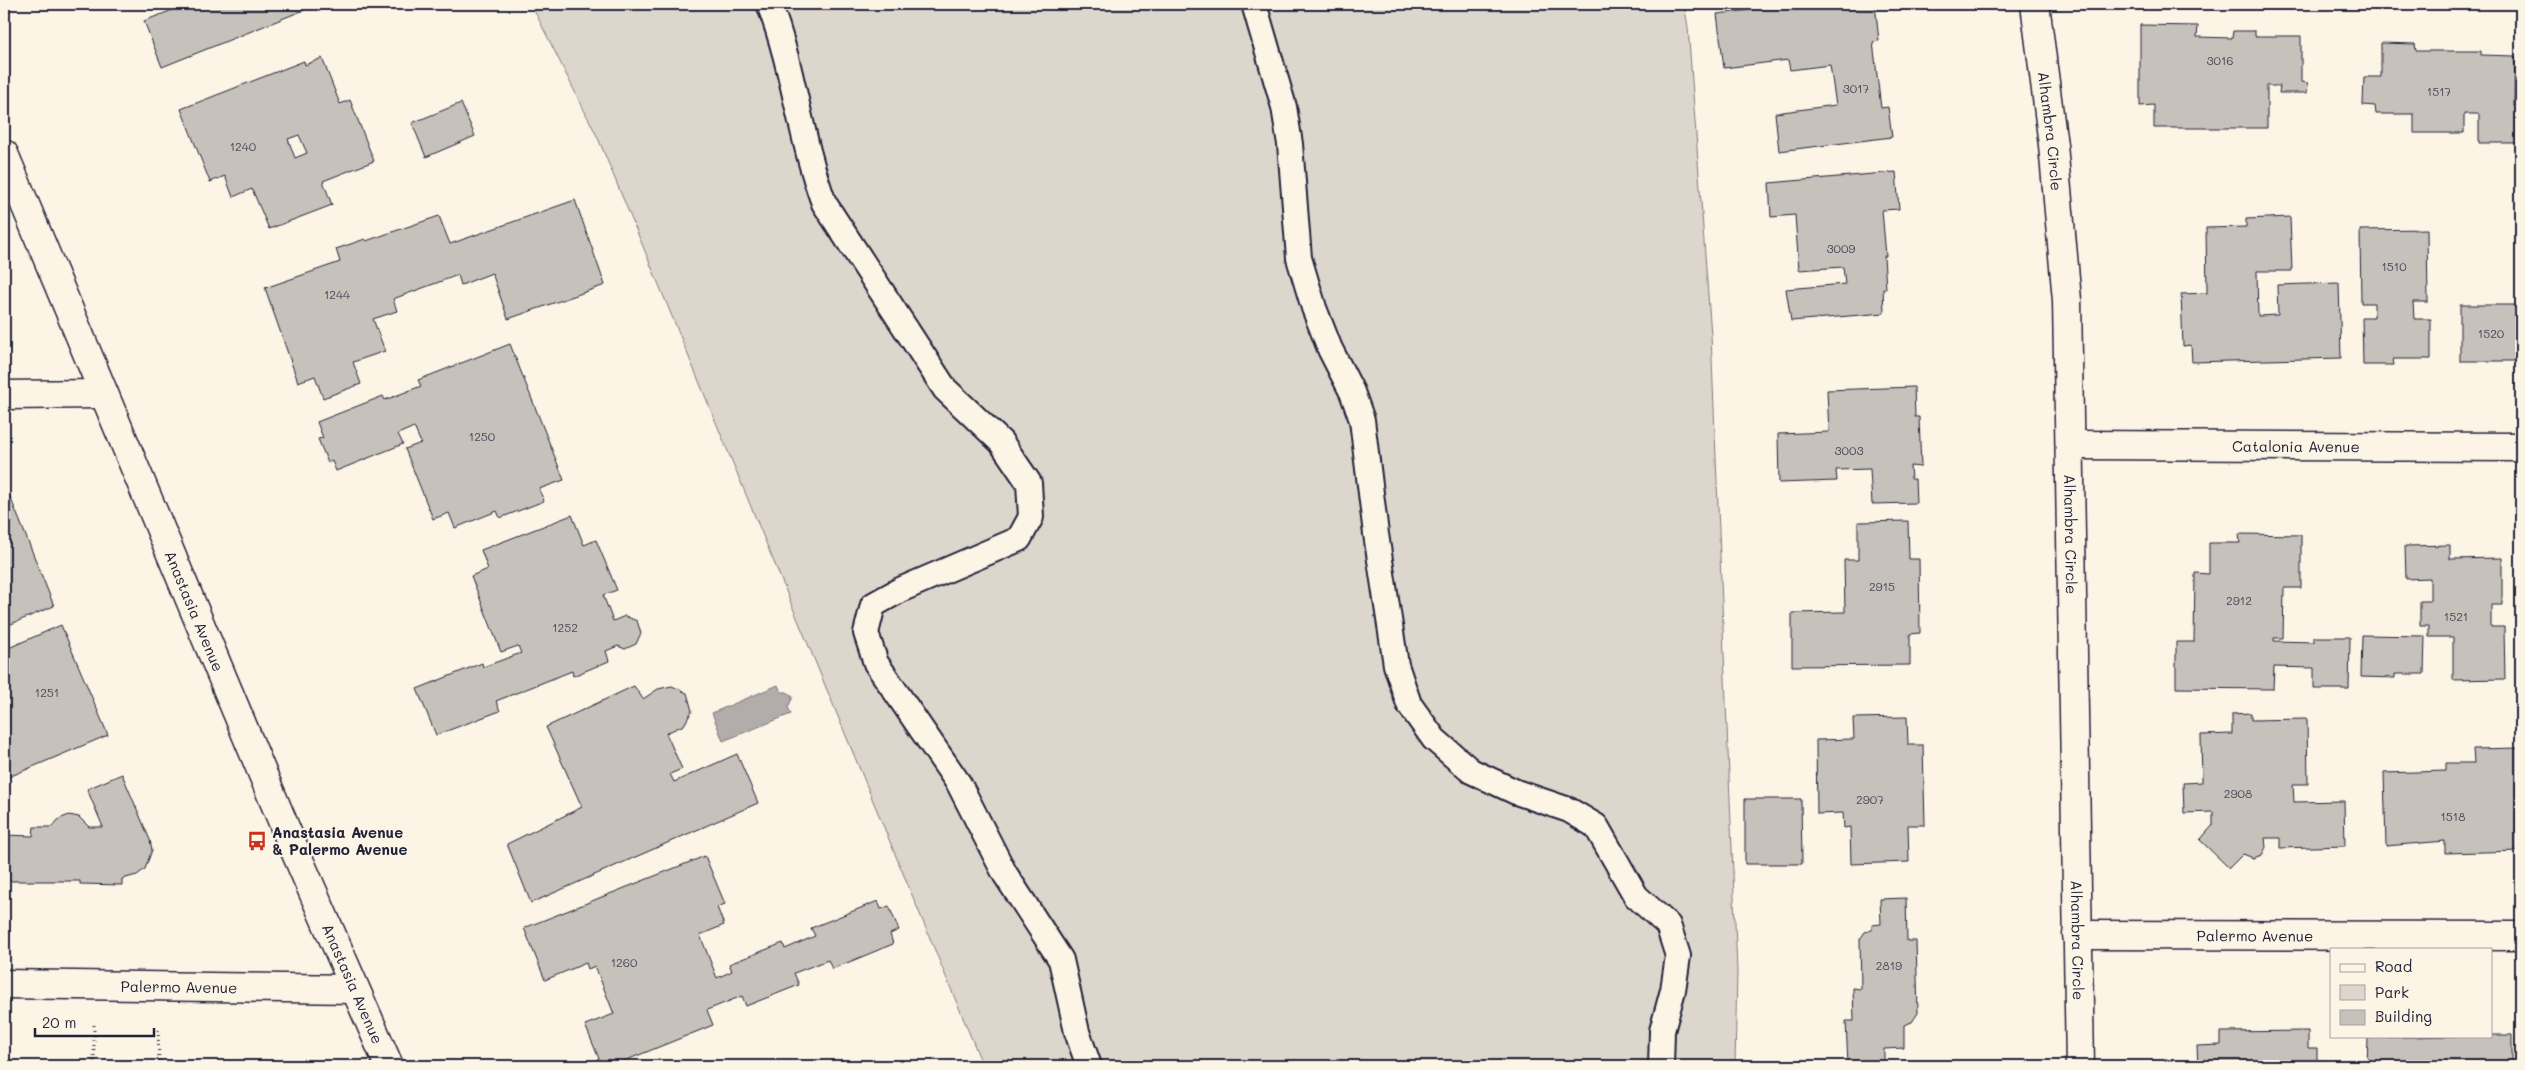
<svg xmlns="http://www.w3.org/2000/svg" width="2525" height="1070" font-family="Mali,sans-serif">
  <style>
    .green { fill: #dcd6cc; stroke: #7f7c84 }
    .water { fill: #b2adab; stroke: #78757e }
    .building { fill: #c6c1bb; stroke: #22223b; fill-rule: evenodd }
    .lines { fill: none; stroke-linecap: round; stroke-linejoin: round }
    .service-casing { stroke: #22223b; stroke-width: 28 }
    .minor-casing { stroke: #22223b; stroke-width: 31 }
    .tertiary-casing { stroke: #22223b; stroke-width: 31 }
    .path { stroke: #22223b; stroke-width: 3; stroke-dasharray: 1 4; stroke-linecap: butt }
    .service { stroke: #fcf5e5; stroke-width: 24 }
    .minor { stroke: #fcf5e5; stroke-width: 28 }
    .tertiary { stroke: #fcf5e5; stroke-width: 28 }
    .labels { text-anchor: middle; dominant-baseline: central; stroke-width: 4; stroke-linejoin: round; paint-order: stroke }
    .number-label { font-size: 12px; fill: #4b4a5b }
    .street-label { font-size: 15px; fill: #22223b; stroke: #fcf5e5 }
    .poi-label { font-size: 15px; font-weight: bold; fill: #22223b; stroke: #fcf5e5; text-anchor: start }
  </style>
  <rect width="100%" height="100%" fill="#fcf5e5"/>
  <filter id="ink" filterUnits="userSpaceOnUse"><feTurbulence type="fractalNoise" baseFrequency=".02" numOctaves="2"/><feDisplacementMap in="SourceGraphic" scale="10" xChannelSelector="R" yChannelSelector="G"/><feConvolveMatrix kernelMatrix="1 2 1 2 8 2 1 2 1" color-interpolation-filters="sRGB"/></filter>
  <g filter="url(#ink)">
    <path class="green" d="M531,4h1153l4,23 23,308 26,636 -2,95h-752l-385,-928z"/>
    <path class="water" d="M778,685l3,7h6l6,5 -5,10 3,7 -68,27 -11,-28z"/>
    <path class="building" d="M188,4h131l-157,63 -18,-46z
      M1802,4h73l4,37 -6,1 8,66 7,-1 4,30 -113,14 -4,-38 61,-8 -6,-40 -40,5 -2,-10 -64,8 -7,-54z
      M2140,25l58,1 -1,11 35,1 1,-7h22v5h46v46l7,1 -1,10h-28l1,-7h-13v42h-113v-23l-14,1z
      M2381,43l34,1 1,7h65v4l34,1 -1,50h5v37h-40v-29h-15v19h-50v-19h-38l-1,-8 -12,-1 1,-28h17z
      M322,58l18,46 10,-4 24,61 -51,20 9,24 -63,24 -17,-40 -19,8 -8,-21 -15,6 -29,-73 123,-48 1,4zM299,135l8,18 -12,5 -7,-19z
      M461,103l14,33 -49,21 -14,-34z
      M1896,172l3,37 -17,1 4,46h-2l2,33h-3l1,24 -93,8 -5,-32 59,-5 -2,-17 -44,3 -4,-55 -24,2 -2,-34z
      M575,200l30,85 -97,34 -16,-46 -31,12 -3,-10 -65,24 4,12 -24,8 12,32 -32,11 8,22 -38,14 -8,-22 -17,6 -33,-94 75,-26 -4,-13 29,-10 1,2 73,-25 11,28z
      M2290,217l2,54h-35l1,45 20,-1 -1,-30 62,-2 2,75 -149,4 -1,-17 -8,1 -2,-52 26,-1 -1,-65 40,-1v-8z
      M2427,229l1,73h-15l1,17h17v40h-38l1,6h-31l-1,-48h12v-14h-13l-1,-73z
      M2460,305h61v56h-61z
      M510,344l54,136 -25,9 5,12 -44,17 -3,-7 -42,17 -6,-15 -16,6 -28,-70 16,-6 -7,-16 -16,7 5,10 -67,27 -4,-10 -4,2 -10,-24 5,-1 -6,-16 66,-26 2,4 36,-14 -3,-6z
      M1914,387l1,30h4l2,50 -11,-1 1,13h4l1,24 -44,1 -2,-35 -34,1 1,11 -58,2 -1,-49 51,-2 -2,-42z
      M4,494h5l45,112 -50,21z
      M572,515l12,30 12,-5 21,50 -14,5 10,26 12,-5 12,5 4,12 -5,11 -11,5 -7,-3 -12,5 3,10 -36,15 -1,-5 -76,30 4,10 -64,24 -19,-46 65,-26 1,4 38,-14 -3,-7 -17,6 -30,-76 17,-7 -7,-19z
      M1908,521l1,38h10l1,74 -10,1v31l-118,1v-53l53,-1 -1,-52h14v-38z
      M2239,534l62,1v53h-17l-1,50h-9v3l40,1v-5h36l-1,52h-35v-21l-40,-1 -1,22 -97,-1v-46h18l1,-69 14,1v-31h31z
      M2450,545v14l52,-1v47h-11v22h13l1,52 -52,1v-43h-24v-11h-9v-25h10v-23l-24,1 -1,-33z
      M61,625l47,110 -104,44v-129z
      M2362,635l63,1 -1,38h-29v4l-34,-1z
      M634,686l9,13 15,-10 14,-3 15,7 5,18 -8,14 -18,8 16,36 -12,5 4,8 63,-28 21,49 -227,100 -24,-59 75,-37 -36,-80z
      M2251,713v7l56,-1 1,65h-15l1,18 50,-1 1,45 -65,2v-10h-15l1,9 -4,8 -9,3 -10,-4 -14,14 -29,-28 13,-15v-13l-29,1 -1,-30 19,-1 -1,-47 31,-1v-20z
      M1907,717l1,28h15l2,80h-17l1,37 -58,2 -1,-37 -6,1 -1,-15 -26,1 -1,-74 38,-1 -1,-21z
      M2520,748l1,103 -76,2v-12l-59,5 -2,-73 62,-2v-8h28l-1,-14z
      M122,774l28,66 2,10 -7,19 -8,6 -15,4v6l-42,-1v-3h-76v-46l29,1 1,-9h18l7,-8 10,-4 10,2 10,10h14l-16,-38z
      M1745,799h56l1,65h-57z
      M705,856l20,48 -8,3 7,18 -24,10 17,43 15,-7 -3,-7 54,-21 2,6 30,-13 -4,-8 67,-27 3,8 8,-3 10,24 -9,4 3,10 -61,25 -4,-9 -34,13 5,12 -53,21 -4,-10 -35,14 6,15 -101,41h-10l-17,-41 29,-11 -19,-48 -7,3 -2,-6 -41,17 -21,-52z
      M1906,898l1,43h9l2,72 -6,9 -8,3v23l-20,1v17h-36l-2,-45h8l-1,-33 8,1 -1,-50 5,-7 7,-2v-5l9,-1 -1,-25z
      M2308,1031v17h9v18h-119l-1,-20 24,-1v-13z
      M2491,1035h21v31h-145l1,-28z"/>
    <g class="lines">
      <defs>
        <path id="service" d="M769,4c25,64 31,135 55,199l121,186 56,53 28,41 2,34 -12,22 -119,51 -27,15 -7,28 10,30 83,121 46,90 56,86 16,72 12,34
          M1254,4l30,103 6,37 9,114 15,50 16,41 22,43 10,28 14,114 20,131 13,39 25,35 37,32 45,21 53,18 27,16 40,70 32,29 10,31 -5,34 -11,41 -1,35"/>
        <g id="minor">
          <path d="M4,395l100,-1"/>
          <path id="s1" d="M2070,445l451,2"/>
          <path id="s2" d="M2077,935l444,1"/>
          <path id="s3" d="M4,984l350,5"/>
        </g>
        <g id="tertiary">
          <path id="s4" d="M2035,4l18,141 14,155 13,766"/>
          <path id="s5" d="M4,154l285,683 100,229"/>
        </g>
      </defs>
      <use href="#service" class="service-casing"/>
      <use href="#minor" class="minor-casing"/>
      <use href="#tertiary" class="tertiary-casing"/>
      <path class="path" d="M158,1025l1,41
        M94,1066v-41"/>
      <use href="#service" class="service"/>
      <use href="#minor" class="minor"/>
      <use href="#tertiary" class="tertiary"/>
    </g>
  </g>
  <defs>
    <symbol id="bus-bare" viewBox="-9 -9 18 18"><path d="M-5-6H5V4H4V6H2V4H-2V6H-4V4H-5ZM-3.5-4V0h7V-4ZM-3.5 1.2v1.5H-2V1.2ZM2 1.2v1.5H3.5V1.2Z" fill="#c8321e" stroke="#fcf5e5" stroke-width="2.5" paint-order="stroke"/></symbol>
  </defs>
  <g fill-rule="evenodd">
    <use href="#bus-bare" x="243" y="827" width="28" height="28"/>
  </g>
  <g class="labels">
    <g class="number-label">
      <text x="2220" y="60">3016</text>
      <text x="1856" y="88">3017</text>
      <text x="2439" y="91">1517</text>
      <text x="243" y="146">1240</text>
      <text x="1841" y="248">3009</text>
      <text x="2394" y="266">1510</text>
      <text x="337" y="294">1244</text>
      <text x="2491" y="333">1520</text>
      <text x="482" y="436">1250</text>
      <text x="1849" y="450">3003</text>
      <text x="1882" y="586">2915</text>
      <text x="2239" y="600">2912</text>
      <text x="2456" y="616">1521</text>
      <text x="565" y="627">1252</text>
      <text x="47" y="692">1251</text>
      <text x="2238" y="793">2908</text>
      <text x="1870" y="799">2907</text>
      <text x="2453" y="816">1518</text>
      <text x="624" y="962">1260</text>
      <text x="1889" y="965">2819</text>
    </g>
    <g class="street-label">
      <text stroke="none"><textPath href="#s4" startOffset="128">Alhambra Circle</textPath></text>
      <text stroke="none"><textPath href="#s1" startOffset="226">Catalonia Avenue</textPath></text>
      <text stroke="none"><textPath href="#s4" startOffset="532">Alhambra Circle</textPath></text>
      <text stroke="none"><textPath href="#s5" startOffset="495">Anastasia Avenue</textPath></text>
      <text stroke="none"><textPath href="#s2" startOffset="178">Palermo Avenue</textPath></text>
      <text stroke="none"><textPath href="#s4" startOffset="938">Alhambra Circle</textPath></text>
      <text stroke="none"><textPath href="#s5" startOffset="900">Anastasia Avenue</textPath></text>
      <text stroke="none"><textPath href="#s3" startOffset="175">Palermo Avenue</textPath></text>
    </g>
    <g class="poi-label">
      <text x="272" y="832">Anastasia Avenue<tspan x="272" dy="17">&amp; Palermo Avenue</tspan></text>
    </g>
  </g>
  <rect width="2525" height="1070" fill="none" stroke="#fcf5e5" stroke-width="20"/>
  <rect x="10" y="10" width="2505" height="1050" fill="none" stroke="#22223b" stroke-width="2" filter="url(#ink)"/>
  <rect x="2330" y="948" width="162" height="90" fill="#fcf5e5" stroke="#a5a1a1"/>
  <rect x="2340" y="964" width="25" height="8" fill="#fcf5e5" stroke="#a5a1a1"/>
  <text x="2375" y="972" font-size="15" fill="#22223b">Road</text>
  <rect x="2340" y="985" width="25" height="15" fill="#dcd6cc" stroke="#a5a1a1"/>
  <text x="2375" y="998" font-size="15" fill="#22223b">Park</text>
  <rect x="2340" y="1010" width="25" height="15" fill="#c6c1bb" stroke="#a5a1a1"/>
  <text x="2375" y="1022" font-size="15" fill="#22223b">Building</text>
  <path d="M35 1028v8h119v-8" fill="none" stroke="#22223b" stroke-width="2.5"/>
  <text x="42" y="1028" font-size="15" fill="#22223b" stroke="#fcf5e5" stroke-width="4" paint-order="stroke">20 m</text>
</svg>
